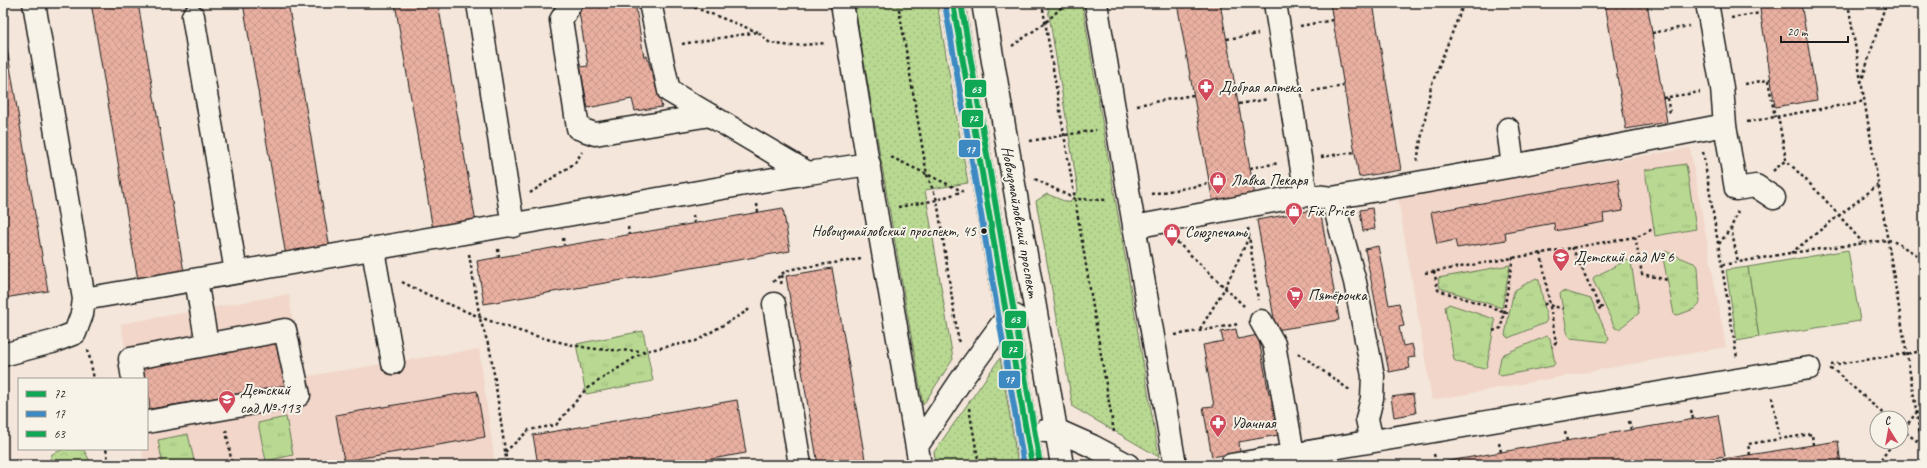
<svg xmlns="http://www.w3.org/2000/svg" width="1927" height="468" font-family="Caveat,sans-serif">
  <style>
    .built { fill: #f1d6c9 }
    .grass { fill: url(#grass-dots); stroke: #6a7a57 }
    .forest { fill: url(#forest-crowns); stroke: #6a7a57 }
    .park { fill: url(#park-tufts); stroke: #6a7a57 }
    .pitch { fill: #b9d992; stroke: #6a7a57 }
    .building { fill: url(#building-cross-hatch); stroke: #1c1c1c }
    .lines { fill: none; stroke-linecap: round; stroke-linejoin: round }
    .minor-casing { stroke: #1c1c1c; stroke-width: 25 }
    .path { stroke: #1c1c1c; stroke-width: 2.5; stroke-dasharray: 3 3; stroke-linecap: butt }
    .minor { stroke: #f7f3e8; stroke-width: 22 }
    .bus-1-casing { stroke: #f7f3e8; stroke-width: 9 }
    .bus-2-casing { stroke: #f7f3e8; stroke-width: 9 }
    .bus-3-casing { stroke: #f7f3e8; stroke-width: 9 }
    .bus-1 { stroke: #10a855; stroke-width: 6 }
    .bus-2 { stroke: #3d8ac2; stroke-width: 6 }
    .bus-3 { stroke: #10a855; stroke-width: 6 }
    .bus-dot { fill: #1c1c1c; stroke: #f7f3e8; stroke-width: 1.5 }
    .labels { text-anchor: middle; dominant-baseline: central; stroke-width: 4; stroke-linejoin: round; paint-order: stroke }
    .bus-label { font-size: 15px; fill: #1c1c1c; stroke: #f7f3e8; text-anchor: end }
    .poi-label { font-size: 16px; fill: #1c1c1c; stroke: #f7f3e8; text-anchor: start }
    .street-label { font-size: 16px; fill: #1c1c1c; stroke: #f7f3e8 }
    .line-badge { stroke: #f7f3e8; stroke-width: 1.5 }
    .badge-label { font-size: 11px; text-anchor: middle; font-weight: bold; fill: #fff }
  </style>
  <defs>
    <pattern id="grass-dots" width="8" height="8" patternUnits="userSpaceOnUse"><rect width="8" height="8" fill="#b9d992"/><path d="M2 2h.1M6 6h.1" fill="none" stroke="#9eba7d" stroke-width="1.8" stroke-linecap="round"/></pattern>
    <pattern id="forest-crowns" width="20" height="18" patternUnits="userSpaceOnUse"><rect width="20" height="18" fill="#b9d992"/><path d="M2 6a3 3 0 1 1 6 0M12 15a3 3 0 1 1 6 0" fill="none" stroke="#9eba7d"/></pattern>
    <pattern id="park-tufts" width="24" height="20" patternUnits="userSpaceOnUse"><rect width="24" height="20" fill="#b9d992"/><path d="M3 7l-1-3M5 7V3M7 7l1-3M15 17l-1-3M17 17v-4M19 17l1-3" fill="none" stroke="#9eba7d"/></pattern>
    <pattern id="building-cross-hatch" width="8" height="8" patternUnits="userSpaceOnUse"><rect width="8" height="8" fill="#e9b0a1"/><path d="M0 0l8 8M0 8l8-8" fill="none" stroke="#c7978a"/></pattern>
  </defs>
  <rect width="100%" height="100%" fill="#f4e6da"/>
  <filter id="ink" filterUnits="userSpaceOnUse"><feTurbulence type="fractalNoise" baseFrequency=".025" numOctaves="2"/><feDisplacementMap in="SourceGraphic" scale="8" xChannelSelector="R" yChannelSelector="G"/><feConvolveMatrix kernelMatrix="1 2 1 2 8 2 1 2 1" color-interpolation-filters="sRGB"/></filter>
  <g filter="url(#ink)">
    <path class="built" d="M1690,148l36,199 -294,53 -34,-202z
      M289,294l12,83 178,-28 16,116h-351l-2,-16h5v-70h-17l-9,-55z"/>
    <path class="grass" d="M854,3h83l31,180 -43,7 28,169 -30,46z
      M1047,3h35l77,454 -86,-50 -37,-206 11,-7 22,9 9,-13z
      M1000,358l18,107h-82l-2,-13z"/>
    <path class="forest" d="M64,449l20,1 8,15h-44l4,-11z"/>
    <path class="park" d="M1686,164l10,65 -41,7 -10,-66z
      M1665,251l31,13 2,3 2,36 -6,6 -16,6 -4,-1 -12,-61z
      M1627,260l4,2 8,51 -20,16 -4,-1 -22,-48 1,-3z
      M1510,265l-8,43 -62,-20 -2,-10z
      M1748,267l11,70 -22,4 -11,-71z
      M1536,278l3,2 8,40 -2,3 -37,15 -3,-3 8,-41 2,-4z
      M1563,291l28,8 18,40 -2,3 -37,-4 -2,-2 -8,-42z
      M1449,304l45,15 1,3 -8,44 -3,3 -27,-7 -3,-2 -9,-53z
      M643,331l10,50 -67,13 -10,-50z
      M1547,336l3,2 5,25 -2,3 -52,10 -3,-3 3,-16 3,-3z
      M286,417l7,38 -27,6 -8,-38z
      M188,434l7,31h-32l-5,-25z"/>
    <path class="pitch" d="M1848,250l12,71 -101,16 -11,-70z"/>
    <path class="building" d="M91,3h47l46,269 -46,8z
      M243,3h45l42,246 -44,7z
      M395,3h43l38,220 -43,7z
      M597,3h38l9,54 3,-1 15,51 -27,4 -3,-12 -44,9 -8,-41 8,-1 -10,-60z
      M1177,3h43l35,193 -42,7z
      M1330,3h43l28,167 -42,7z
      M1605,3h42l20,119 -41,7z
      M1759,3h42l16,97 -42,7z
      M3,25l45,266 -44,7 -1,-8z
      M1618,179l5,32 -20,3 1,8 -49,9 -1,-8 -49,9 1,8 -49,8 -2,-8 -18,4 -6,-32z
      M783,208l7,43 -306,53 -7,-43z
      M1372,208l3,21 -12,2 -3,-21z
      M1320,209l19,111 -63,10 -19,-110z
      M1378,246l11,59 10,-2 5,23 -5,1 4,19 9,-2 3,13 -7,1 2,10 -21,4 -24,-123z
      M832,268l34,197h-48l-32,-189z
      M1236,329l2,10 20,-4 11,59 8,-1 7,41 -45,8 1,10 -28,5 -9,-50 11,-1 -11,-61 20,-4 -2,-9z
      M283,341l7,44 -140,24 -3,-30h-2l-3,-14z
      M477,391l8,46 -141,24 -8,-46z
      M1413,394l3,19 -22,4 -3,-20z
      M737,400l9,53 -69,12h-139l-5,-30z
      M1718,415l7,41 -52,9h-248z
      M1838,441l3,24h-117l-1,-6z"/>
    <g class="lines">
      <defs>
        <path id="minor" d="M478,3l35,223
          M571,3l-10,17 17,108 17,6 115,-19
          M650,3l19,88 139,82
          M842,3l34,209 44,253
          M953,3l79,462
          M983,3l79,462
          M1096,3l79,462
          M1275,3l31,192
          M1707,3l15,85 3,37
          M193,16l43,256
          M1508,129l5,37
          M1332,198l23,84 18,94 -1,22 -5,21 5,22
          M1134,227l172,-32 26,3 181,-32 212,-41 11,64 20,-3 18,12
          M373,250l20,113
          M196,280l11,64
          M84,299l724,-126 61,-9
          M774,304l26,161
          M1261,321l13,23 19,110
          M3,355l49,-13 23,-9 7,-19 2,-15 -50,-296
          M133,379l-3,-20 155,-29 14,65 -152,27
          M1045,431l11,-1 36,16 36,19
          M917,446l47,-70 43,-59 8,-1
          M1231,465l578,-97"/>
      </defs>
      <use href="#minor" class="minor-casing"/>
      <path class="path" d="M683,3l75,29
        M898,3l29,172 10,25 22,144
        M1042,3l72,429
        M1848,3l76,454
        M1731,18l30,-5
        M1300,26l33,-6
        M1652,33l37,-7
        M1227,39l31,-5
        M682,44l76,-12 12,11 21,3 35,-3
        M1012,46l33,-23 21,-20
        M1768,80l7,37
        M1861,83l25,-80
        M1745,84l27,-5
        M1312,91l31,-5
        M1663,98l37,-6
        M1667,98l3,15
        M1239,104l29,-5
        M1137,105l56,-10
        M1778,116l8,44 35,35 42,48
        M1747,122l118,-21
        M1030,141l66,-11
        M1703,152l34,206
        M891,157l71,34
        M1321,157l34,-5
        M1417,161l14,-75 33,-83
        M1250,168l29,-5
        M1773,171l13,-11
        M1035,179l40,20 32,1
        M530,193l45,-30 7,-11
        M1151,194l58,-10
        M757,204l1,8
        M898,207l39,-7 26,-9
        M1738,211l-7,17 7,34
        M693,215l1,8
        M628,227l1,7
        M1248,228l10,72
        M1635,237l7,37 26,6
        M563,238l1,7
        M1177,242l67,64
        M1719,244l11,-15
        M1572,247l28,61 -4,3
        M498,249l1,8
        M1541,253l15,89 -4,5
        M1791,253l87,-68
        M469,254l11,65 10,31 5,30 12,85
        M1722,265l68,-12 98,-13 5,1 31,18
        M1434,271l4,19 71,23
        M1425,273l210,-36 7,-2 12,-7
        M402,282c56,28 114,52 176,64 22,5 44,4 66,5
        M773,282l10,-9 9,-4 69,-10
        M781,284l2,-11
        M1544,305l5,-4
        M1550,305l13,4
        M1600,308l5,-2
        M1200,329l25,-41 24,-51
        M1493,331l8,-3 12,-71
        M1175,335l64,-11
        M88,350l6,29
        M1298,353l53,38
        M1831,365l93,-14
        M1830,369l5,2 53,47
        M1772,397l8,42
        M969,408l10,57
        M1691,410l2,9
        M1629,421l2,9
        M1901,429l20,15
        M226,430l6,35
        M1565,432l2,9
        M1901,433l15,-20
        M1499,443l2,9
        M106,449l3,16
        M505,452l24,-22 27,-5 30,-36 59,-38 51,-10 51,-30 4,-4
        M1434,454l2,9
        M1750,455l-2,-11 64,-10 1,11
        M1877,465l17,-23"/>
      <use href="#minor" class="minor"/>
      <defs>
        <path id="bus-1" d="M953,3l79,462"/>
        <path id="bus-2" d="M945,4l79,461"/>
        <path id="bus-3" d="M961,3l79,461"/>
      </defs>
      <use href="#bus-1" class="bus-1-casing"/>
      <use href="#bus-2" class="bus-2-casing"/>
      <use href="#bus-3" class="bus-3-casing"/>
      <use href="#bus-1" class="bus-1"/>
      <use href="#bus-2" class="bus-2"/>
      <use href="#bus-3" class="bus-3"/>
    </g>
  </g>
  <defs>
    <symbol id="pharmacy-pin" viewBox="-11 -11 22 30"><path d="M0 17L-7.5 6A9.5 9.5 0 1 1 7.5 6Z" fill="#d1495b" stroke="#f7f3e8"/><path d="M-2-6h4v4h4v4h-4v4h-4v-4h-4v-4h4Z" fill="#fff"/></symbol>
    <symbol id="shop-pin" viewBox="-11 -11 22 30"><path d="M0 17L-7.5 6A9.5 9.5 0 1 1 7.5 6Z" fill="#d1495b" stroke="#f7f3e8"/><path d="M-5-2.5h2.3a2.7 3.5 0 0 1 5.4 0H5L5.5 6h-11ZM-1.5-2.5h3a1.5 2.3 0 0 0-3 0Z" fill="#fff"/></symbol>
    <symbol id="school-pin" viewBox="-11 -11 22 30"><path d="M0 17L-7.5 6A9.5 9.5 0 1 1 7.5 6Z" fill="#d1495b" stroke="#f7f3e8"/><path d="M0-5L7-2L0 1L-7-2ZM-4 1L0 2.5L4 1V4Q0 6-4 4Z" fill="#fff"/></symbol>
    <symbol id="supermarket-pin" viewBox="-11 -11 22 30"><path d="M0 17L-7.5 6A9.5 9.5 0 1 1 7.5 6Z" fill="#d1495b" stroke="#f7f3e8"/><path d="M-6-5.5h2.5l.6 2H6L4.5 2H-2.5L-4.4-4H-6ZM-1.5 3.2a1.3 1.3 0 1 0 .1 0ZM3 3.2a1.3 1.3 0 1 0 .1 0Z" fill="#fff"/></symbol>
  </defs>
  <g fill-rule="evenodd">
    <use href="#pharmacy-pin" x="1196" y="77" width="20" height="27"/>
    <use href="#shop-pin" x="1208" y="170" width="20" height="27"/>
    <use href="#shop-pin" x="1284" y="201" width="20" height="27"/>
    <use href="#shop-pin" x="1162" y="222" width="20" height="27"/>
    <use href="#school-pin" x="1551" y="247" width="20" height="27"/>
    <use href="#supermarket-pin" x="1285" y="285" width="20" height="27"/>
    <use href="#school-pin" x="217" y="389" width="20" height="27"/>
    <use href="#pharmacy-pin" x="1208" y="413" width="20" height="27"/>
  </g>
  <circle class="bus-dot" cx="984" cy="231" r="3.5"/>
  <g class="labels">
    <g class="bus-label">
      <text x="976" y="231">Новоизмайловский проспект, 45</text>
    </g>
    <g class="poi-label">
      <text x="1219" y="87">Добрая аптека</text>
      <text x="1231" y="180">Лавка Пекаря</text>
      <text x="1307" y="211">Fix Price</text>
      <text x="1185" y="232">Союзпечать</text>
      <text x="1574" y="257">Детский сад № 6</text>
      <text x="1308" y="295">Пятёрочка</text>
      <text x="240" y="390">Детский<tspan x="240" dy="18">сад № 113</tspan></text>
      <text x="1231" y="423">Удачная</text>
    </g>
    <g class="street-label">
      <text transform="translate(1020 222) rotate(80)">Новоизмайловский проспект</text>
    </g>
  </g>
  <g class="line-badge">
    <rect x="964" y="79" width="23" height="19" rx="4" fill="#10a855"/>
    <rect x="961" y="109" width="23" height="19" rx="4" fill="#10a855"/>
    <rect x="958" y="139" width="23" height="19" rx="4" fill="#3d8ac2"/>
    <rect x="1004" y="310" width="23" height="19" rx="4" fill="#10a855"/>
    <rect x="1001" y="340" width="23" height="19" rx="4" fill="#10a855"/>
    <rect x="998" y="370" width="23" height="19" rx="4" fill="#3d8ac2"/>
  </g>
  <g class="badge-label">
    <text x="976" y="93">63</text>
    <text x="973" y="122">72</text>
    <text x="970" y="153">17</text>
    <text x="1015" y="323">63</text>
    <text x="1012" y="353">72</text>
    <text x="1009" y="383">17</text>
  </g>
  <rect width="1927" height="468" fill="none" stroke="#f7f3e8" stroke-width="16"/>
  <rect x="8" y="8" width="1911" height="452" fill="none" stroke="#1c1c1c" stroke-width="1.5" filter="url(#ink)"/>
  <rect x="18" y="378" width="130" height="72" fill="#f7f3e8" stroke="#9f9d96"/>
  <rect x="26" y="391" width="20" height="6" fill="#10a855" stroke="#9f9d96"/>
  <text x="54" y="398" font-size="12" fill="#1c1c1c">72</text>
  <rect x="26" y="411" width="20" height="6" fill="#3d8ac2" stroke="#9f9d96"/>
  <text x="54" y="418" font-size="12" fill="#1c1c1c">17</text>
  <rect x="26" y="431" width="20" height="6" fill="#10a855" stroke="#9f9d96"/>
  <text x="54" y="438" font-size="12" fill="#1c1c1c">63</text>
  <g transform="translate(1889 430) rotate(349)"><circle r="19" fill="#f7f3e8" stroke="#9f9d96"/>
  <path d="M0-3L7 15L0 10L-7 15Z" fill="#d1495b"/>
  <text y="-6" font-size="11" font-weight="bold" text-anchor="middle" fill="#1c1c1c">С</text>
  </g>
  <path d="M1781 36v6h67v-6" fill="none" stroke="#1c1c1c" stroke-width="2"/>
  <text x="1787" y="36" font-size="12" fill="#1c1c1c" stroke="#f7f3e8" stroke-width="3" paint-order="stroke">20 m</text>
</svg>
